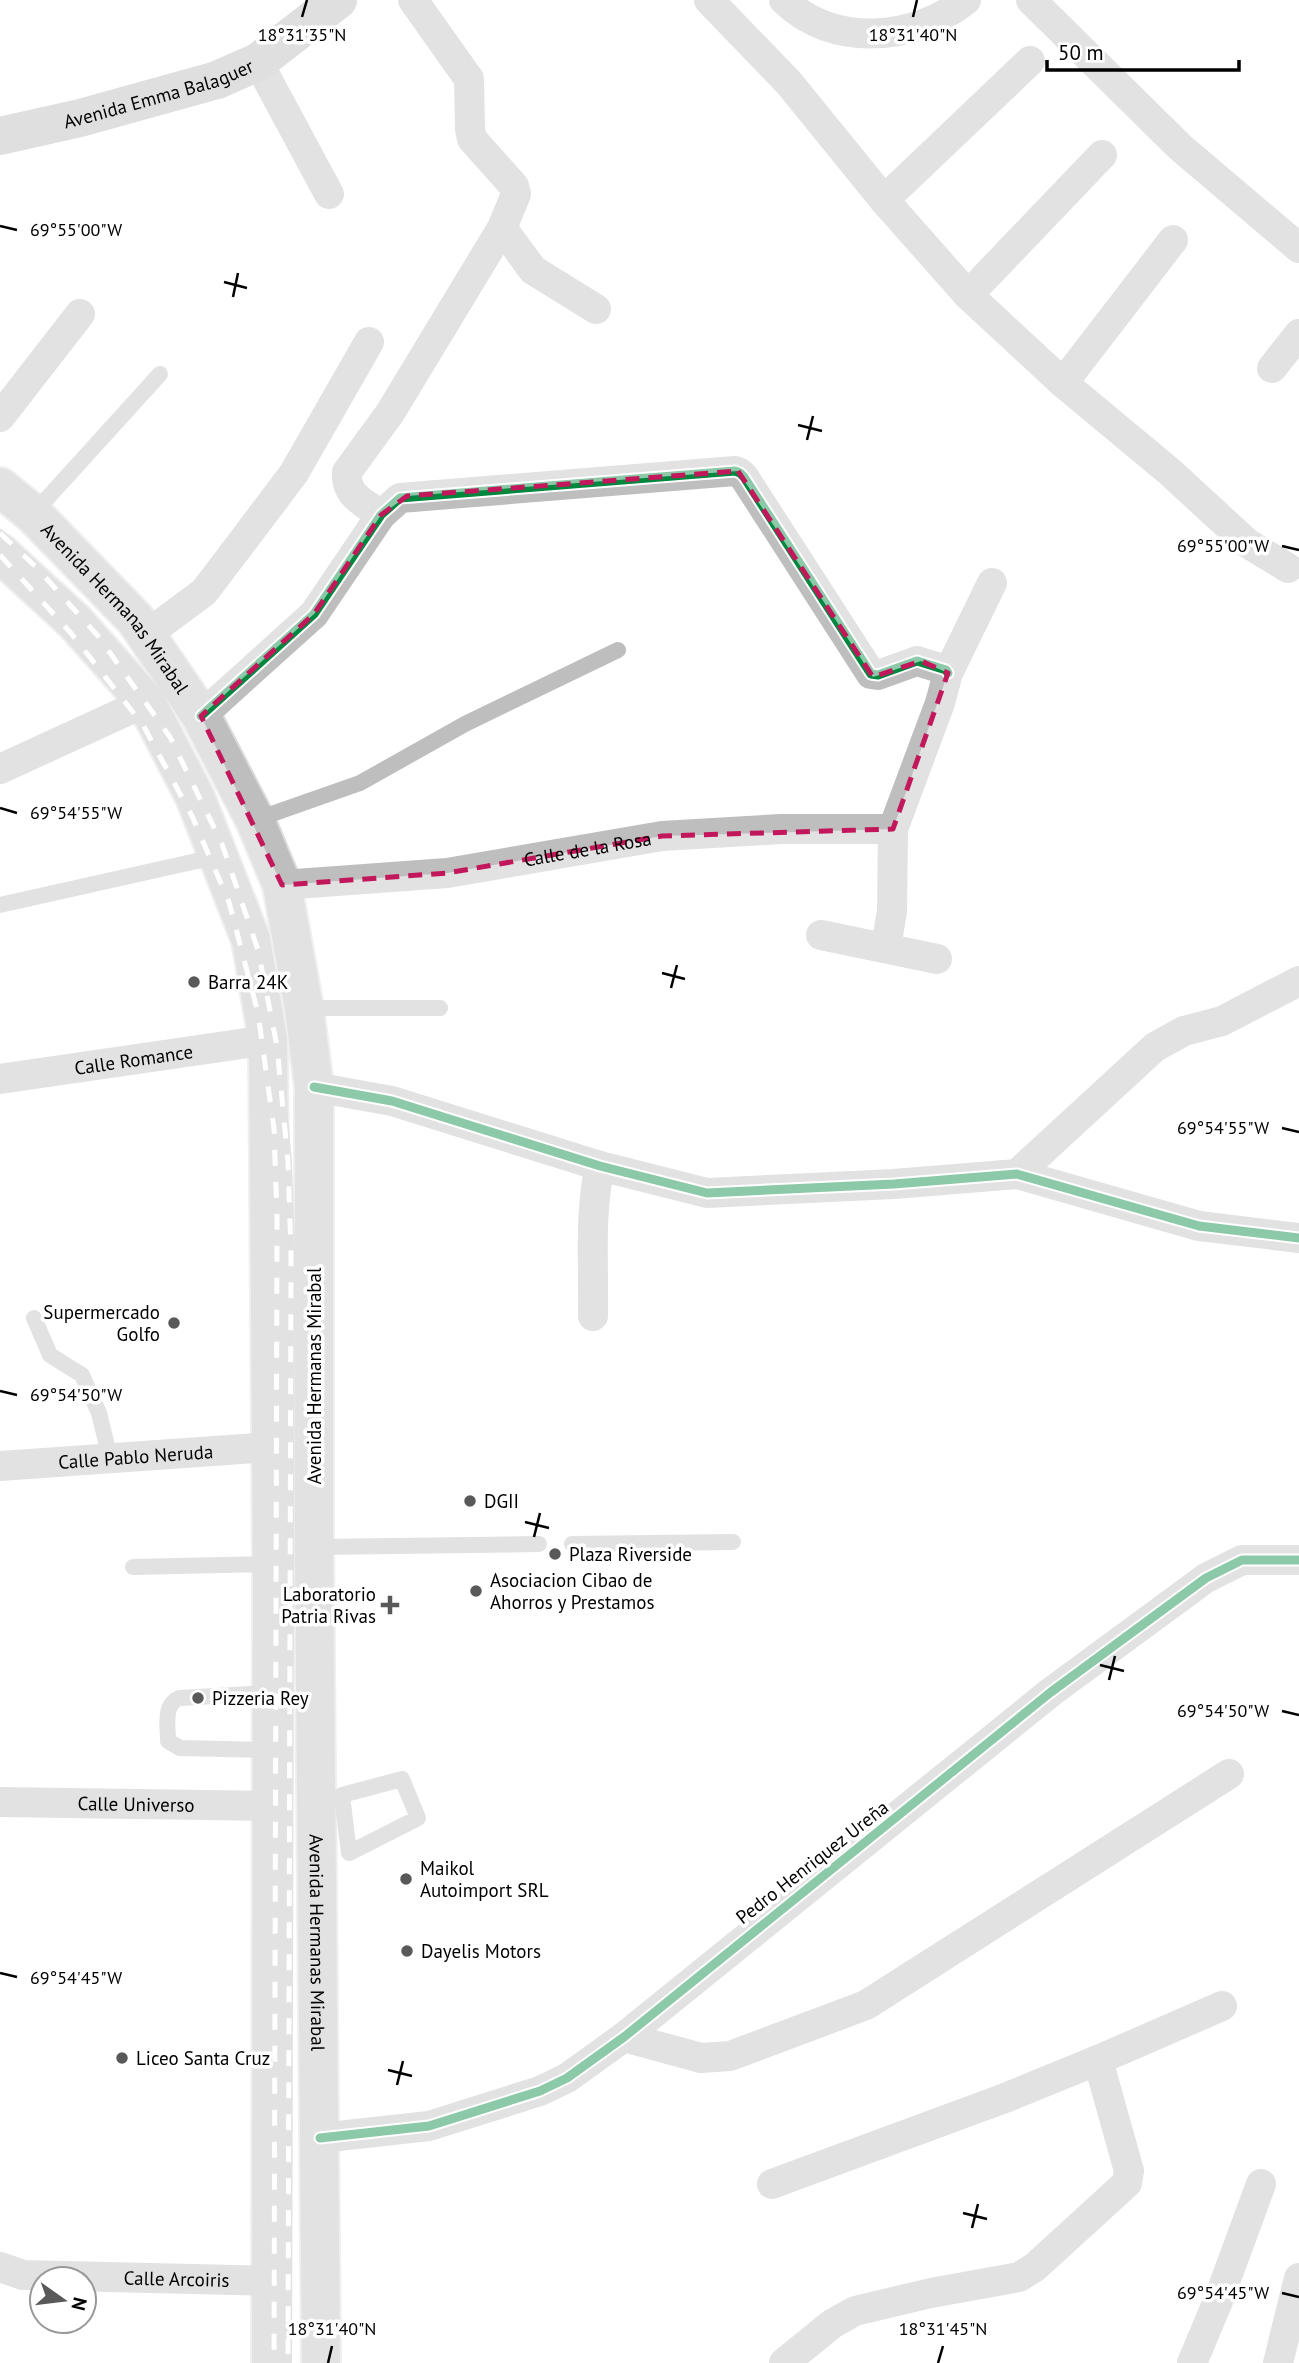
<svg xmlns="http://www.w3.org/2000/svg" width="1299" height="2363" font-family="'PT Sans',sans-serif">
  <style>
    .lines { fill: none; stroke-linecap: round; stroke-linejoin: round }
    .primary-casing { stroke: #dbdbdb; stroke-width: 42 }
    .lane { stroke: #bebebe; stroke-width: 16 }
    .street { stroke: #bebebe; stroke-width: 30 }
    .secondary { stroke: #b8b8b8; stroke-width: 38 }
    .primary { stroke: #bebebe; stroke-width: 38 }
    .rail-casing { stroke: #bebebe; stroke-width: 8 }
    .rail { stroke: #fff; stroke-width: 5; stroke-dasharray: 16; stroke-linecap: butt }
    .cycleway-casing { stroke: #fff; stroke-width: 13 }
    .cycleway { stroke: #00873e; stroke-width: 9 }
    .marked { fill: none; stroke: #c2185b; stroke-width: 5; stroke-dasharray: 14 9; stroke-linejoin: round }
    .ticks { fill: none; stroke: #000; stroke-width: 2.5 }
    .poi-dot { fill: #595959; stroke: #fff; stroke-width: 2.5 }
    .labels { text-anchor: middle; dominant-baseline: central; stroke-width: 7; stroke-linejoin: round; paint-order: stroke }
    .street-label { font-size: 19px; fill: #000; stroke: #fff }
    .poi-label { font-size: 19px; fill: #000; stroke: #fff; text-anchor: start }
    .ticks-label { font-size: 18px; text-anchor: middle; fill: #000; stroke: #fff; stroke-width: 7; stroke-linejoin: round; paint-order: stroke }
  </style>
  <rect width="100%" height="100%" fill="#fff"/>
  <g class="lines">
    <defs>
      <g id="primary">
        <path id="s7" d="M0,487l33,27 102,105 66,97 54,104 27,65 22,123 10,79v460l7,816"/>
        <path d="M0,553l75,69 71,80 49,95 56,143 17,100 4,524 -1,799"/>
      </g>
    </defs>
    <use href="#primary" class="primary-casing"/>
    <path class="lane" d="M33,514l127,-140
      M255,820l105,-37 105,-59 153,-74
      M0,905l219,-49
      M304,1008h136
      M34,1318l16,37 32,20 17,38 11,45
      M572,1544l161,-2
      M314,1547l225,-3
      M133,1567l139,-3
      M272,1693l-93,5c-16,7 -11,28 -11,43l12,7 92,2
      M402,1779l16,39 -69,35 -7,-58z"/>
    <g class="street">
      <path d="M709,0l80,83 95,117 84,95 95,88 107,89 77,71 41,25"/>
      <path d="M784,0c48,48 132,41 182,0"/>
      <path d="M1031,0l149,147 119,101"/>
      <path d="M258,62l71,132"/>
      <path d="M884,200l146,-139"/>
      <path d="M502,228l31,42 63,39"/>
      <path d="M968,295l134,-140"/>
      <path d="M1272,368l27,-34"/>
      <path d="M1063,383l110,-143"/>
      <path d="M0,417l80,-103"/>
      <path d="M381,515c-17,-13 -36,-19 -34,-43l43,-59 112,-185 14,-34 -2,-8 -42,-47 -2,-10 -1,-50 -56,-79"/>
      <path d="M146,635l58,-43 35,-46 55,-73 75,-131"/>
      <path d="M201,716l113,-102 67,-99 19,-17 335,-27 5,2 4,4 127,197 7,1 39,-14 29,9 2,3"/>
      <path d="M0,769l146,-67"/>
      <path id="s1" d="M282,885l165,-12 215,-37 119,-7h112"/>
      <path d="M821,935l116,24"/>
      <path d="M886,947l6,-36 1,-82 47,-126 8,-30 44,-90"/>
      <path id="s2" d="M0,1079l268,-39"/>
      <path d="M314,1087l78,14 208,65 107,27 187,-9 123,-10 182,52 100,12"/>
      <path d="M1017,1174l138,-127 29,-16 38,-10 77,-40"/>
      <path d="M593,1316c1,-50 -4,-101 7,-150"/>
      <path id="s3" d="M0,1466l271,-19"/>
      <path id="s4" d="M0,1802l272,4"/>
      <path d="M624,2037l77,21 29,-2 136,-51 363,-231"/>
      <path d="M320,2138l109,-12 111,-35 27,-13 57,-41 427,-345 155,-114 36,-18h57"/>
      <path d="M772,2184l233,-86 93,-38 124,-54"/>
      <path id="s5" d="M0,2267l23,8 249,6"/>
      <path d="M784,2363l48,-39 23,-13 76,-18 88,-16 16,-10 92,-84 2,-12 -31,-111"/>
      <path d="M1192,2363l26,-62 43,-117"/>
      <path d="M1278,2363l21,-85"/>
    </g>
    <path class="secondary" id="s6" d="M0,136l80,-18 137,-38 41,-18 80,-62"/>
    <use href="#primary" class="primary"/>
    <defs>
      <path id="rail" d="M0,533l36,34 62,69 72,101 52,107 36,106 19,96 11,116 3,91 -3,1110
        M0,555l70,77 73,93 49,91 37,86 29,111 16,116 3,90 -3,1144"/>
    </defs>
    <use href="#rail" class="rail-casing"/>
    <use href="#rail" class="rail"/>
    <defs>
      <path id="cycleway" d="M201,716l113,-102 67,-99 19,-17 335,-27 5,2 4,4 127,197 7,1 39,-14 29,9 2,3
        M314,1087l78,14 208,65 107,27 187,-9 123,-10 182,52 100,12
        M320,2138l109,-12 111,-35 27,-13 57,-41 427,-345 155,-114 36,-18h57"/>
    </defs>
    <use href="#cycleway" class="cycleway-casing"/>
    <use href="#cycleway" class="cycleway"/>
  </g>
  <path d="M0 0H1299V2363H0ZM738,471l135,206 48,-16 27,12 -55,156 -231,7 -215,37 -165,12 -81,-169 113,-102 67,-99 26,-19z" fill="#fff" fill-opacity=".55" fill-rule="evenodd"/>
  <path class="marked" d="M738,471l135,206 48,-16 27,12 -55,156 -231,7 -215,37 -165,12 -81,-169 113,-102 67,-99 26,-19z"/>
  <path class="ticks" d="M302,17l5,-17M913,17l4,-17M0,226l17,4M224,282l23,6M233,297l5,-24M798,425l24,6M807,440l6,-24M1282,546l17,4M0,808l17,5M662,973l23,6M671,988l6,-23M1282,1128l17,4M0,1391l17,4M525,1522l24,6M534,1537l6,-24M1100,1665l24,6M1109,1680l6,-24M1282,1711l17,4M0,1973l17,4M388,2070l24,6M397,2085l6,-24M963,2213l24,6M972,2228l6,-24M1282,2293l17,4M328,2363l4,-17M938,2363l5,-17"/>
  <g class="poi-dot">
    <circle cx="194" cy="982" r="7"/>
    <circle cx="174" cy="1323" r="7"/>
    <circle cx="470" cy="1501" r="7"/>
    <circle cx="555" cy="1554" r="7"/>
    <circle cx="476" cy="1591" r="7"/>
    <path d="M386.5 1594.5h7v7h7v7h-7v7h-7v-7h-7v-7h7z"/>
    <circle cx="198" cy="1698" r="7"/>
    <circle cx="406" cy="1879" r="7"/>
    <circle cx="407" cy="1951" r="7"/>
    <circle cx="122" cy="2058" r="7"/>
  </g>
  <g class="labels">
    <g class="street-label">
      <text stroke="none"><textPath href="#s6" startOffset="164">Avenida Emma Balaguer</textPath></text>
      <text stroke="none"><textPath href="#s7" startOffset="168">Avenida Hermanas Mirabal</textPath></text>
      <text stroke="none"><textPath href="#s1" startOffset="308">Calle de la Rosa</textPath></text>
      <text stroke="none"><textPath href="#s2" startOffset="135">Calle Romance</textPath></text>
      <text transform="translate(314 1376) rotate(-90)">Avenida Hermanas Mirabal</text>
      <text stroke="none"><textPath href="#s3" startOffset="136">Calle Pablo Neruda</textPath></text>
      <text stroke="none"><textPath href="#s4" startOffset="136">Calle Universo</textPath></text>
      <text transform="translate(812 1862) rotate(-38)">Pedro Henriquez Ureña</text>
      <text stroke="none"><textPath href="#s7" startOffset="1554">Avenida Hermanas Mirabal</textPath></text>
      <text stroke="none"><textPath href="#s5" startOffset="178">Calle Arcoiris</textPath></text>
    </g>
    <g class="poi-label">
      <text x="208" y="982">Barra 24K</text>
      <text x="160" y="1312" text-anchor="end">Supermercado<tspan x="160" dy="22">Golfo</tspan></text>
      <text x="484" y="1501">DGII</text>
      <text x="569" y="1554">Plaza Riverside</text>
      <text x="490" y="1580">Asociacion Cibao de<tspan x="490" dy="22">Ahorros y Prestamos</tspan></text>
      <text x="376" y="1594" text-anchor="end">Laboratorio<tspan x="376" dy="22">Patria Rivas</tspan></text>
      <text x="212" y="1698">Pizzeria Rey</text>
      <text x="420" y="1868">Maikol<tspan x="420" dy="22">Autoimport SRL</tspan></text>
      <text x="421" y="1951">Dayelis Motors</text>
      <text x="136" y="2058">Liceo Santa Cruz</text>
    </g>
  </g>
  <g class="ticks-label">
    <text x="302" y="41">18°31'35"N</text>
    <text x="913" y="41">18°31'40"N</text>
    <text x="76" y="236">69°55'00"W</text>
    <text x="1223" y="552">69°55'00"W</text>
    <text x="76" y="819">69°54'55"W</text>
    <text x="1223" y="1134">69°54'55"W</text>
    <text x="76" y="1401">69°54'50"W</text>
    <text x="1223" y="1717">69°54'50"W</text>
    <text x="76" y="1984">69°54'45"W</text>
    <text x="1223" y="2299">69°54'45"W</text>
    <text x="332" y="2335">18°31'40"N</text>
    <text x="943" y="2335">18°31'45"N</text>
  </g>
  <g transform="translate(63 2300) rotate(104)"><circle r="33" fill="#ffffff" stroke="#999999" stroke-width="2"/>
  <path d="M0-5L12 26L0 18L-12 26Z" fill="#595959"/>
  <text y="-10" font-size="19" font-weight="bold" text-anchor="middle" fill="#000000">N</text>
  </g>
  <path d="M1047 60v10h192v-10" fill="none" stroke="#000000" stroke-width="3.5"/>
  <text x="1058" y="60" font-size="21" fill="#000000" stroke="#ffffff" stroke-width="5" paint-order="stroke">50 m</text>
</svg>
